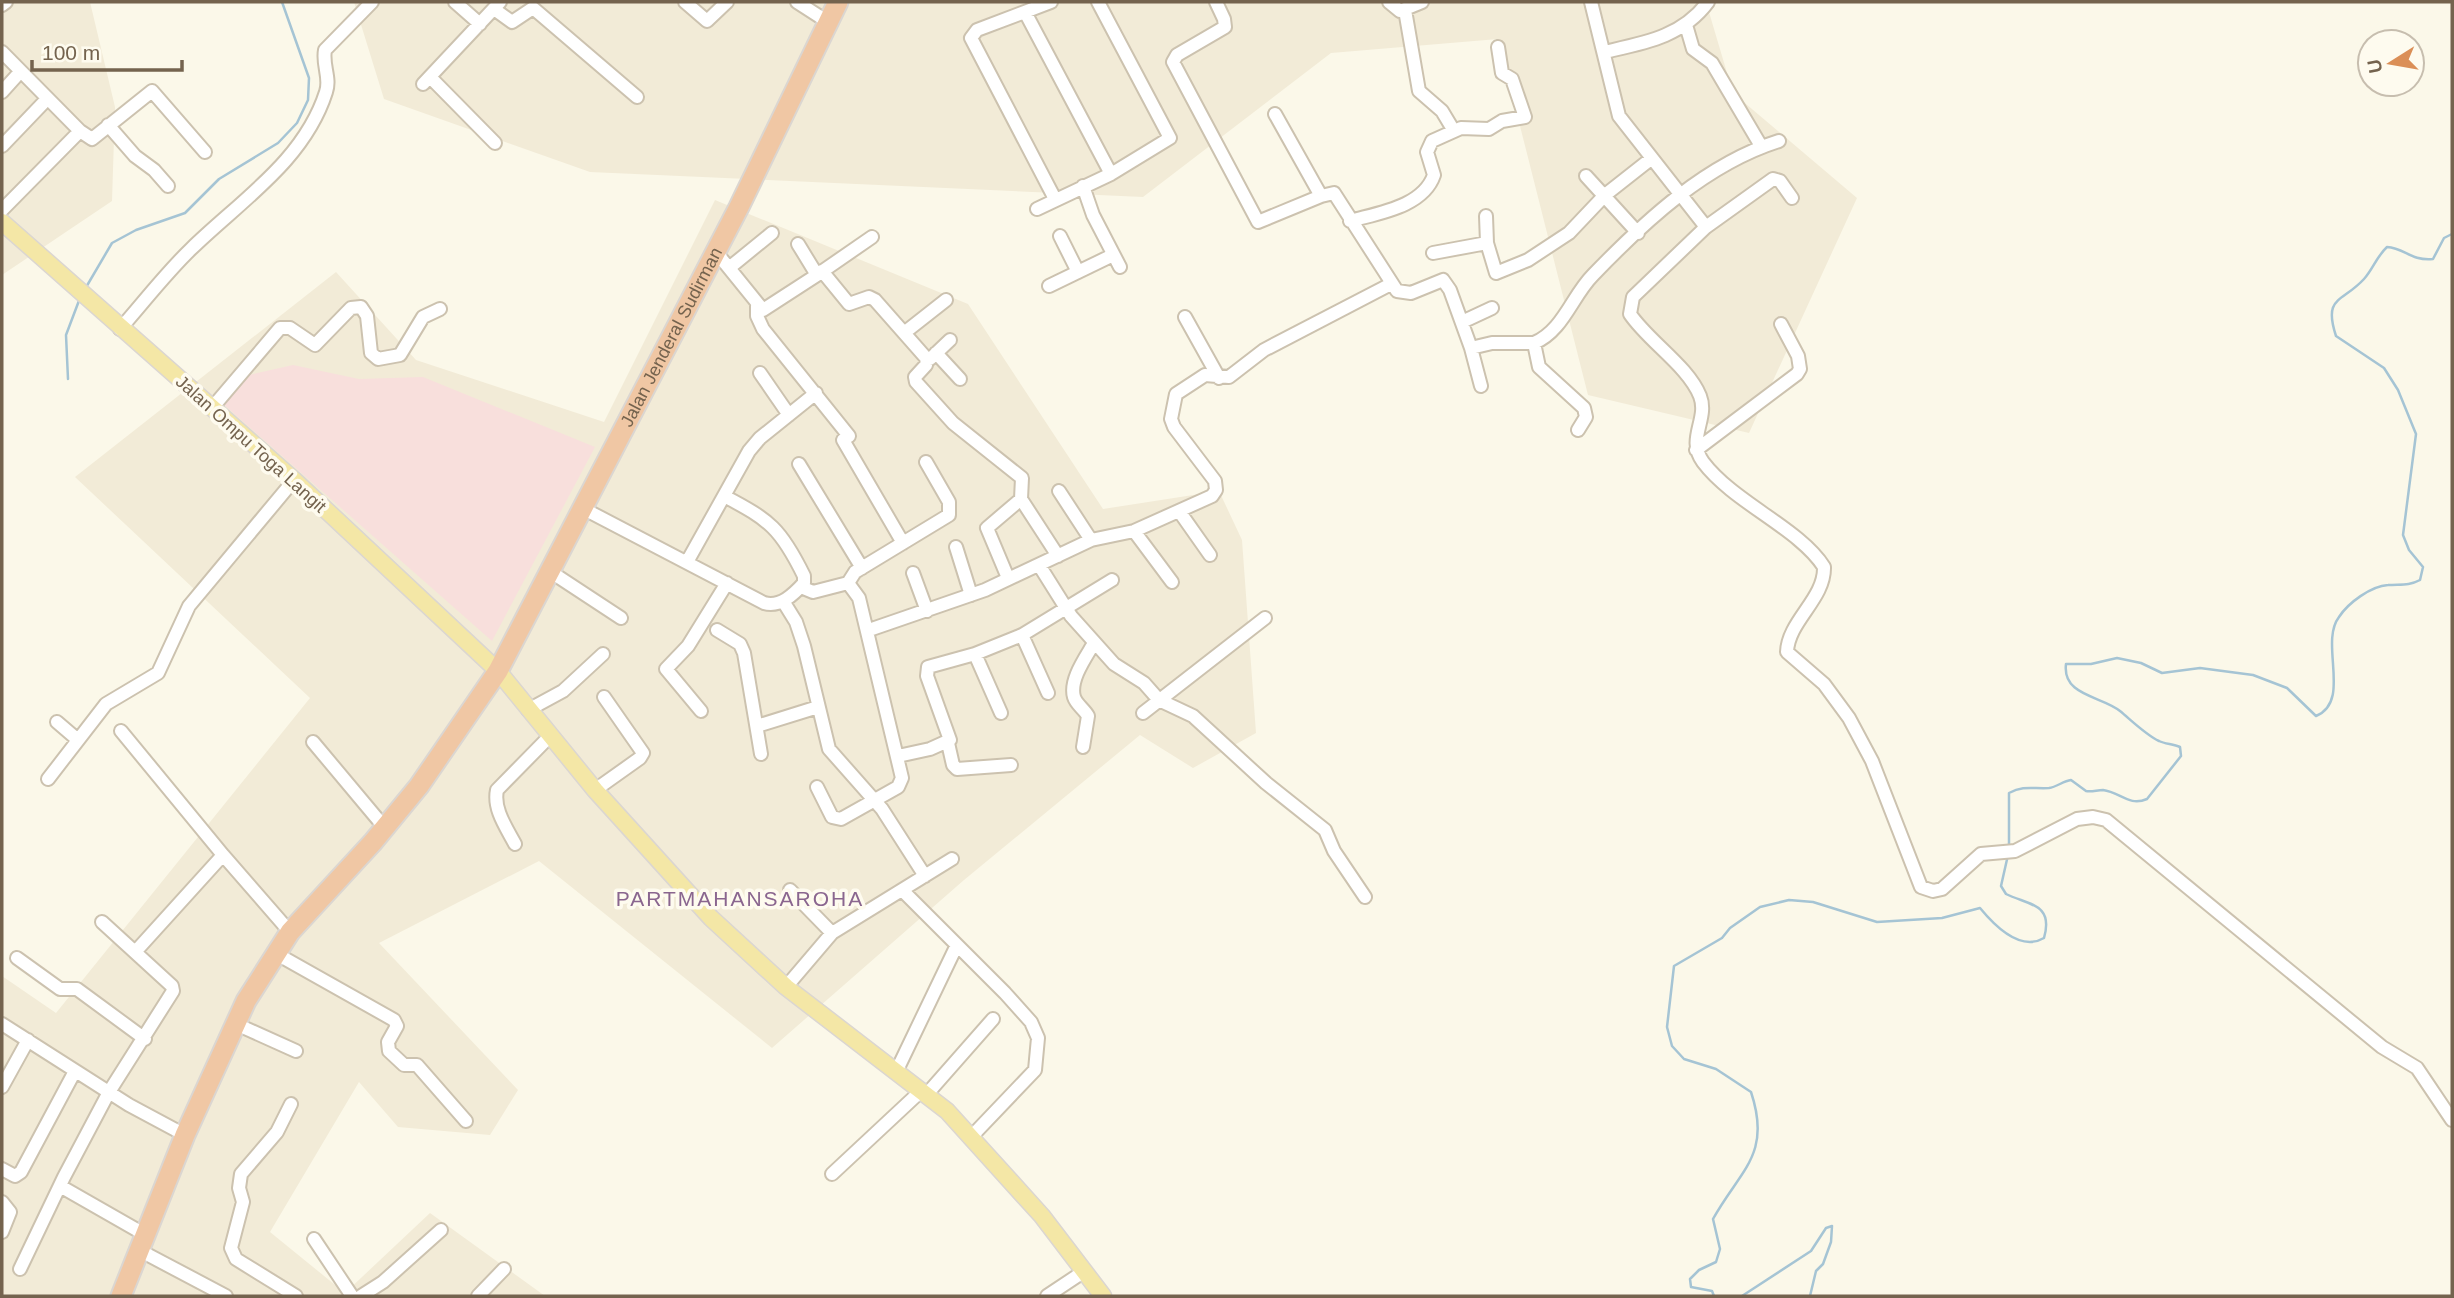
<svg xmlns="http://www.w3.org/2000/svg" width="2454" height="1298" font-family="Arial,sans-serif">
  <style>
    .residential { fill: #f2ebd7 }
    .medical { fill: #f8dfdc }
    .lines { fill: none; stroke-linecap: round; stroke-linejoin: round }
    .stream { stroke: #a5c4d4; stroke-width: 2.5 }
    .minor-casing { stroke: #ccc2af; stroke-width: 16 }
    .major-casing { stroke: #dbd6d1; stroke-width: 19 }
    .highway-casing { stroke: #dbd6d1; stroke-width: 23 }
    .minor { stroke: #fff; stroke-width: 12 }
    .major { stroke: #f4e7a6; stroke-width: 16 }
    .highway { stroke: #f0c7a4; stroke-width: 19 }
    .labels { text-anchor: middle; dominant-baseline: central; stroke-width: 7; stroke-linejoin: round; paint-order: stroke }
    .street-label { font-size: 18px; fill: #74634e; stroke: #fefbef }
    .quarter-label { font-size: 21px; letter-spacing: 2px; fill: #8a668f; stroke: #fefbef }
  </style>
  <rect width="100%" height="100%" fill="#fbf8e9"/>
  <path class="residential" d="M2,2h88l25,105 -3,94 -110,74z
    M354,2h1352l27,91 124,105 -108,235 -161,-38 -90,-356 -167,14 -188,144 -553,-25 -206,-73z
    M715,200l253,104 135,205 116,-18 23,49 14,193 -63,35 -53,-33 -176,145 -192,168 -233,-187 -160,82 139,147 -28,45 -92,-8 -39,-45 -89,150 75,61 85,-80 115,83h-543v-320l54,37 254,-315 -235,-221 261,-205 80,88 188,62z"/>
  <path class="medical" d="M293,365l66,14 64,-2 172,70 -103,194 -270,-238 27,-28z"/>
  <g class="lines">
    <path class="stream" d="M85,289l27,-46 24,-13 49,-17 34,-34 59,-36 19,-20 11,-23 1,-22 -27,-76
      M68,379l-2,-44 14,-37
      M2009,849v-56c15,-8 24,-4 40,-5 8,-1 14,-7 22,-8l15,11c6,1 11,-1 17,-1 17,2 26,17 44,9l34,-43 -1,-9c-7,-3 -15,-3 -21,-6 -13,-6 -28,-21 -39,-30 -18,-15 -58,-15 -54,-47h25l26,-6 24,5 21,10 38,-5 53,7 34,13 29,28c36,-15 3,-73 23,-99 9,-14 32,-31 49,-32 12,-1 21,1 32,-5l3,-13 -14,-17 -6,-15 13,-101 -18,-44 -14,-22 -48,-32c-13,-40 6,-33 28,-57 9,-10 13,-23 23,-32 18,1 23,14 46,12l11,-21 8,-4
      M1714,1296l-2,-5 -21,-4 -1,-8 9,-9 17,-8 4,-13 -7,-30c27,-49 59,-64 38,-127l-35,-23 -32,-10 -12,-13 -5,-19 7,-61 48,-28 8,-10 30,-21 29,-7 24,2 64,20 65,-4 38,-10c14,17 40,44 64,30 10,-35 -16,-33 -38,-44l-5,-8 7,-31
      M1742,1296l69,-45 15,-23 6,-2 -1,16 -8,22 -7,7 -6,25"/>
    <defs>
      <path id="minor" d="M455,2l25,22
        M685,2l22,19 20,-19
        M797,2l31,20
        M1051,2l-74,28 -6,8 84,161
        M1216,2l8,17 1,8 -48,28 -4,7 85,160 63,-26
        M1389,2l11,9 22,-9
        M1591,2l28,114 87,111 -73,70 -3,17c18,27 58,52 70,82 9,23 -14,43 3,66 31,41 96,66 121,105 1,32 -36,54 -37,85l37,32 25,34 23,43 49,126 12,4 9,-2 39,-35 34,-3 62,-32 16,-2 13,3 276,227 35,21 35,52
        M2,5l4,-3
        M494,9l18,13 21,-14 104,89
        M1405,10l14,81 23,20 12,20
        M1025,12l86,162
        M1686,25l7,24 19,14 49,83
        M2,52l78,79 -78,79
        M1604,52c40,-9 78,-15 104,-50
        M430,77l65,66
        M423,84l77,-82
        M2,92l18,-20
        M1275,114l46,82 13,-3 63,98 14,2 32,-13 7,10 21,58 21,-5h42
        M108,125l27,31 19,14 14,16
        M80,131l12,8 60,-48 53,61
        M2,146l45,-47
        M1586,176l52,57
        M1083,186l10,29 27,52
        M1037,209l74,-35 59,-36 -72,-136
        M1486,216l1,27 9,30 32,-13 41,-27 36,-38 47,-37
        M1350,221c28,-8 73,-14 84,-46l-7,-23 5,-11 29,-13 28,1 13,-8 23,-4 -13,-38 -10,-6 -4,-26
        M1706,227l67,-48 7,2 12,17
        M1060,236l18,36
        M798,244l19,31 55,-38
        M716,252l47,58 54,-35
        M1433,253l54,-10
        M729,268l43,-35
        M822,271l27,33 20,-7 6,3 52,59 -1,6 -11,12 1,5 37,41 69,55 -1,21 -34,29 21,50
        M1049,286l64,-31
        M757,306v10l6,13 86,107 -6,4 60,103
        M1185,317l34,61
        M1462,322l30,-14
        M120,329c23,-26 46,-56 71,-80 49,-48 113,-88 135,-157 5,-14 -4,-27 -1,-42l47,-48
        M904,333l42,-33
        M1471,348l10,38
        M936,353l24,26
        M930,359l20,-19
        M760,373l29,42
        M212,408l68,-80h10l25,17 36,-37 10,-1 6,9 4,37 7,6 22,-4 23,-38 17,-8
        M1578,430l8,-13 -2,-9 -45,-41 -5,-24c29,-12 38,-47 59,-68 52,-54 113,-111 186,-134
        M1696,450l101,-76 3,-5 -2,-13 -17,-32
        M799,464l63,104
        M1059,491l32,49
        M1021,499l37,57
        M584,509l180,94c16,5 30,-9 40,-20v-7c-23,-47 -34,-56 -80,-80
        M1179,511l31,44
        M1134,531l38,51
        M956,547l15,48
        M687,562l62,-111 11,-13 56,-45
        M1039,565l32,51 43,48 30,19 15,17 34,16 73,67 59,47 9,21 31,46
        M551,572l70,46
        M913,573l14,38
        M848,583l7,-11 94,-57v-13l-23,-40
        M801,587l12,5 35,-9 11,15 43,180 -4,9 -57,32 -9,-2 -15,-30
        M783,601l13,21 8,24 25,103 53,60 43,67
        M717,630l23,14 4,9 17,101
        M869,630l116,-40 106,-50 43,-9 78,-35 4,-6 -1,-9 -41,-54 -3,-8 5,-25 29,-19 24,2 35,-27 127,-66
        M1022,635l26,58
        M975,654l26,59
        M528,710l35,-19 40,-37
        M701,711l-35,-42 22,-23 39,-63
        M1143,713l122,-95
        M57,722l21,18
        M757,726l61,-19
        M121,731l102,124 -87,96
        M313,742l72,86
        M948,743l5,22 4,4 54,-4
        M1083,747l5,-31c-4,-7 -12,-12 -14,-19 -5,-17 12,-40 20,-54
        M898,756l32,-7 20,-9 -23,-64 1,-9 47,-13 47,-19 90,-55
        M48,779l58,-75 52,-31 31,-67 105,-126
        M595,790l45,-32 3,-5 -39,-56
        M515,844c-9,-17 -22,-35 -18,-54l53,-54
        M223,855l67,77
        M790,890l42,43
        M902,890l103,103 26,29 7,16 -3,32 -63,66
        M275,953l119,67 3,6 -9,16 1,9 15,14h13l49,56
        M17,958l43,31h17l68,50
        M786,987l46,-54 120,-74
        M2,1024l127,81 56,30
        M236,1024l60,27
        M897,1070l59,-123
        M2,1087l26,-47
        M927,1094l66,-75
        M291,1104l-14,28 -36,42 -2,14 4,14 -12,46 5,11 60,37
        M2,1169l13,7 6,-4 54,-101
        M832,1174l90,-84
        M60,1186l84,48
        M2,1202l8,10 -8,20
        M314,1239l38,57
        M137,1249l89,47
        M20,1269l44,-92 45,-85 64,-101 -1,-5 -70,-64
        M361,1296l22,-14 58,-52
        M478,1296l26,-27
        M1047,1296l36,-24"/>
      <path id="major" d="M2,222l292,258 204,191 97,119 116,128 75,69 161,124 95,105 61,80"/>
      <g id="highway">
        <path id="s1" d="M121,1296l64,-161 61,-134 44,-69 83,-90 46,-56 79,-115 241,-464 99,-205"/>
      </g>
    </defs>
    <use href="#minor" class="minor-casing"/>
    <use href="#major" class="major-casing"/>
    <use href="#highway" class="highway-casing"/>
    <use href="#minor" class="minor"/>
    <use href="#major" class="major"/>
    <use href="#highway" class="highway"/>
  </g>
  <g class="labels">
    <g class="street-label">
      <text stroke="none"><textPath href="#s1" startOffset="1113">Jalan Jenderal Sudirman</textPath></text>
      <text transform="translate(251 444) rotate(42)">Jalan Ompu Toga Langit</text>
    </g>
    <g class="quarter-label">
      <text x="740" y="898">PARTMAHANSAROHA</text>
    </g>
  </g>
  <rect width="2454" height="1298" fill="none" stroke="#74634e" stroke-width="7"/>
  <g transform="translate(2391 63) rotate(259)"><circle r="33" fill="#fefbef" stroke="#c7beaf" stroke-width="2"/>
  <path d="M0-5L12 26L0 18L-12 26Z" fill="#db8f57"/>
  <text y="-10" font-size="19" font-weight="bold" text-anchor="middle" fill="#74634e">U</text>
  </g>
  <path d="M32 60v10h150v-10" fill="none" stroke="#74634e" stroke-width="3.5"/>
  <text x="42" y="60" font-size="21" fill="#74634e" stroke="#fefbef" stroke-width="5" paint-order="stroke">100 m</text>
</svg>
